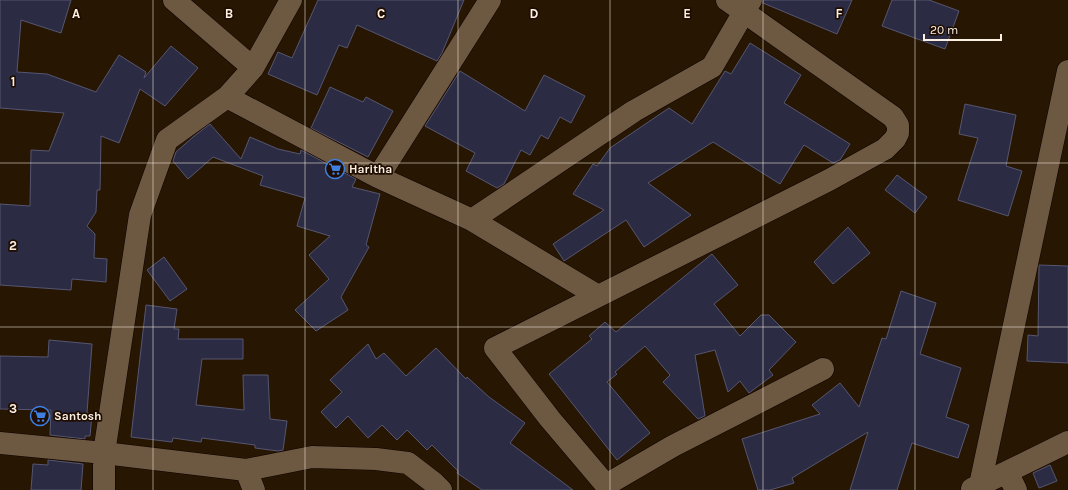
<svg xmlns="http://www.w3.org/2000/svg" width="1068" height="490" font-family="Karla,sans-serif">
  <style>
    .building { fill: #2b2b43; stroke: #565671 }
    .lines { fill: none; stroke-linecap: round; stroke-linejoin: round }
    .minor-casing { stroke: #0f0300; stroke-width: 23 }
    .minor { stroke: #6d5842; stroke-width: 22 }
    .grid { fill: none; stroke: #fcf0e3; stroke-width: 1; stroke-opacity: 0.55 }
    .labels { text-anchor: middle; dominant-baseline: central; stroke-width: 3.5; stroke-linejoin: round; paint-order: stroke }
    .poi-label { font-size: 12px; font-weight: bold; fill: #fcf0e3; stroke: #1e0d00; text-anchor: start }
    .grid-label { font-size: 13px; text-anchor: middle; font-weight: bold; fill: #fcf0e3; stroke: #1e0d00; stroke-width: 3.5; stroke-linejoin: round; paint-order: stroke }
  </style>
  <rect width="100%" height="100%" fill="#271602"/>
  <path class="building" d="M0,0h71l-10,33 -40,-13 -4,52 30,2 49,18 23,-37 27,17 -2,6 27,-32 27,22 -33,38 -25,-17 -21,54 -18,-7 -1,54h-3l-1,22 -9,14 8,8 -1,24 13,1 -1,23 -34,-3 -1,11 -71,-5v-81l30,2 1,-56 18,1 15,-38 -64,-5z
    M318,0h146l-22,53 -5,8 -80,-36 -10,23 -8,-3 -22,50 -49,-21 10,-22 14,6z
    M763,0h89l-15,34 -74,-31z
    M892,0h37l30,11 -14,38 -63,-23z
    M750,43l51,32 -17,28 66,41 -10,16 -7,3 -29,-18 -24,39 -67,-42 -65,41 43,32 -47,32 -18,-27 -62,41 -11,-17 51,-34 -31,-16 20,-30 4,2 13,-18 59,-40 23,16 33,-53 6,3z
    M460,71l65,40 19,-36 41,21 -14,27 -11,-6 -12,22 -7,-4 -11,20 -9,-5 -17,34 -7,4 -31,-17 9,-18 -50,-27z
    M330,87l33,15 3,-5 27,14 -25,46 -57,-29z
    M965,104l51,11 -10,51 16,5 -14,45 -50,-16 20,-62 -19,-4z
    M210,124l31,35 9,-22 28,12 22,5 1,-4 55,29 -4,8 28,7 -14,51 3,2 -28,50 7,13 -32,21 -21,-21 34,-31 -20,-24 21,-19 -33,-10 8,-28 -45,-13 3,-9 -50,-19 -25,22 -15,-18 3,-9 17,-15z
    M897,175l30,22 -12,16 -30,-23z
    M848,227l22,26 -37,31 -19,-22z
    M712,254l26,31 -24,19 26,32 21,-21h8l27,27 -27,28 4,5 -24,18 -9,-12 -12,11 -13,-42 -20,5 10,61 -7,3 -35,-37 7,-7 -25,-29 -30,26 2,2 -10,8 43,51 -33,27 -68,-86 43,-35 -3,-3 16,-14 11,10z
    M164,257l23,32 -17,12 -23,-31z
    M1039,265l29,1v97l-41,-2 1,-26 10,1z
    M901,291l35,12 -16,51 41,14 -15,49 23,8 -11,33 -46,-15 -15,47h-47l18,-58 -76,46 2,5 -24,7h-12l-16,-51 78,-25 -8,-9 28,-22 19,24 23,-69 4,1z
    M146,305l31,4 -3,20h5l-1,10h65v20h-41l-6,46 48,5 -1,-35h25l2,44 17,2 -4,29 -5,1 -23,-3v-3l-53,-7 -1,4 -28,-4 -1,4 -41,-5z
    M49,340l43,4 -5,69 5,1 -2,22h-5v3l-35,-4 1,-25 -51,-1v-53l48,1z
    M368,344l8,15 8,-6 22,23 30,-28 30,31 1,-2 22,20 36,26 -15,20 63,47h-91l-25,-17 1,-2 -26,-26 -5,5 -20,-20 -10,10 -15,-15 -14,13 -20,-22 -12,12 -15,-16 21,-20 -12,-12z
    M48,460l35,4 -2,26h-50l2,-26 15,1z
    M1050,465l7,16 -18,7 -6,-15z"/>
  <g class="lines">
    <defs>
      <path id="minor" d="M174,0l79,68
        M227,97l151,80 94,43 162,-109 78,-44 39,-67
        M378,177l112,-177
        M472,220l126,76
        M0,443l104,10 36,-238 27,-75 60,-43 26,-29 38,-68
        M246,470l66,-13 64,2 32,4 26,20 7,7
        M1007,472l9,18
        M606,485l67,-39 150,-77
        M980,485l88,-414
        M972,489l96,-47
        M104,490v-37l142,17 8,20
        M608,490l-2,-5 -56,-66 -55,-71 334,-168 56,-31 10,-10 3,-6v-8l-5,-8 -166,-117"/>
    </defs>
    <use href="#minor" class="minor-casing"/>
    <use href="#minor" class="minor"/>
  </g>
  <path class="grid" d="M153,0v490M305,0v490M458,0v490M610,0v490M763,0v490M915,0v490M0,163h1068M0,327h1068"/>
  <defs>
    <symbol id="supermarket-ring" viewBox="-11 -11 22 22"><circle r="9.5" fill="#1e0d00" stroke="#3f7fe0" stroke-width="1.5"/><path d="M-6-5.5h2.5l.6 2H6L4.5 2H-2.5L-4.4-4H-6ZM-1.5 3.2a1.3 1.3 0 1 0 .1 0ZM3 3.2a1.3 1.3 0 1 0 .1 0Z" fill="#3f7fe0"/></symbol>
  </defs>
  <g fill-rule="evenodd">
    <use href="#supermarket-ring" x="324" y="158" width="22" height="22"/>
    <use href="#supermarket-ring" x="29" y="405" width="22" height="22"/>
  </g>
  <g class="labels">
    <g class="poi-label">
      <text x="349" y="169">Haritha</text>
      <text x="54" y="416">Santosh</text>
    </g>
  </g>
  <g class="grid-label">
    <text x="76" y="18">A</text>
    <text x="229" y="18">B</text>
    <text x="381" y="18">C</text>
    <text x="534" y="18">D</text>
    <text x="687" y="18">E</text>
    <text x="839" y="18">F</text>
    <text x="13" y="86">1</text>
    <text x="13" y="250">2</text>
    <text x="13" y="413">3</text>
  </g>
  <path d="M924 34v6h77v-6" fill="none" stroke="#fcf0e3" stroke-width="2"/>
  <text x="930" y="34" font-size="12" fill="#fcf0e3" stroke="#1e0d00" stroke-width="3" paint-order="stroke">20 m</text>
</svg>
